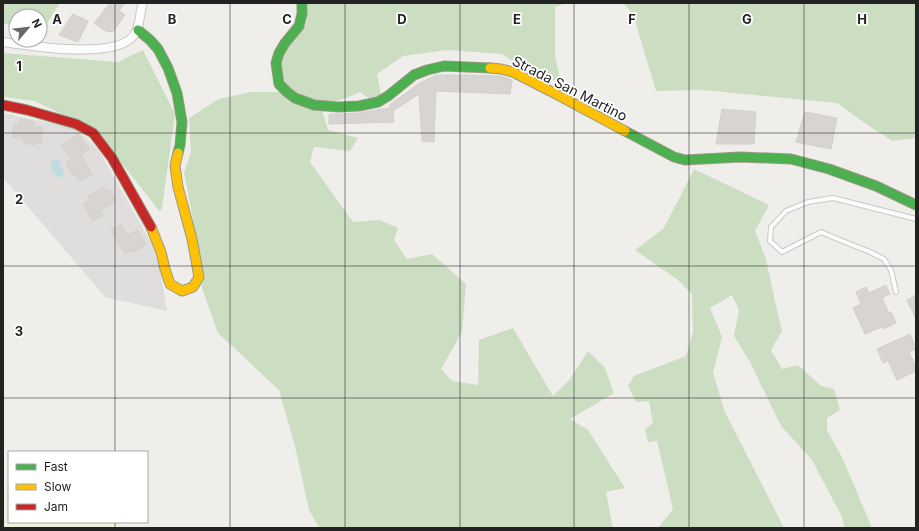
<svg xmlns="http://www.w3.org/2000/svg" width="919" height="531" font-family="Inter,sans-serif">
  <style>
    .residential { fill: #dfdedc }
    .farmland { fill: #efefdf }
    .forest { fill: #cbdec1 }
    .water { fill: #bfdbe3 }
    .building { fill: #d7d4d2; stroke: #d3d0cc }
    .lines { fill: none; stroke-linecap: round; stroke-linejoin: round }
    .lane-casing { stroke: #c9c8c7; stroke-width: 6 }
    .street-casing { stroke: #c9c8c7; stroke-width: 10 }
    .fast-casing { stroke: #999a82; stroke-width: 11 }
    .slow-casing { stroke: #999a82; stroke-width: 11 }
    .jam-casing { stroke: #999a82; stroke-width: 11 }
    .lane { stroke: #fdfcfc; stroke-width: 4 }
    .street { stroke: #fdfcfc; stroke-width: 8 }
    .fast { stroke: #4caf50; stroke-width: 9 }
    .slow { stroke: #ffc107; stroke-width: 9 }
    .jam { stroke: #c62828; stroke-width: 9 }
    .grid { fill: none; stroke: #222; stroke-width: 1; stroke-opacity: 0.55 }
    .labels { text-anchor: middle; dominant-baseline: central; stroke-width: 3.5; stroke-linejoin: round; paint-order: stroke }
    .street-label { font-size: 14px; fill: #222; stroke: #fff }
    .grid-label { font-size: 13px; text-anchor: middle; font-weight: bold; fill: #222; stroke: #fff; stroke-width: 3.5; stroke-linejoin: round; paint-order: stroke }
  </style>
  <rect width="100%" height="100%" fill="#f0eeeb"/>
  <path class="residential" d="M3,113l72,15 23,21 55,97 7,24 7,41 -62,-14 -101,-118h-1z"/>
  <path class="farmland" d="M3,484l6,2v36h105l11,6h-122z"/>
  <path class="forest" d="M3,3h57l-16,25h-4v-12h-24v9l-13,-1z
    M308,3h260l-13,4v47l5,26h-19l-39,-26 -55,-4 -44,6 -26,18 4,21 -11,4 -10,-7 -11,5 -16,5 -22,-2 -26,-14 -5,-24 6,-13 20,-24z
    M623,3h291l2,2v133l-24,3 -33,-22 -22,-16 -134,-13 -47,1 -23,-77z
    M143,50l32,64 -13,94 -2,4 -64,-82 -62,-29 -31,-4v-44l115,9z
    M251,92h29l42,19 6,19 30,8 -8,13 -36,-4 -4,15 43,60 26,-2 19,8 -4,12 13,19 25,-5 34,30 -4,48 -21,37 11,12 26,4 1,-45 34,-12 40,68 17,-17 18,-28 17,17 9,25 -44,26 18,11 37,58 -19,4 7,36h-294l-10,-18 -14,-64 -16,-56 -61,-57 -16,-45 -10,-74 -8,-41 7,-21 -2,-34 30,-19z
    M694,169l75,36 -14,26 11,28 8,38 8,34 -11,19 11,19 16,-4 23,21 13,3 6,21 -13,8v12l16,29 29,69h-27l-3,-11 -30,-57 -31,-34 -31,-64 -16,-26 5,-26 -7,-15 -22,13 12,29 -9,36 12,39 59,116h-126l15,-19 -16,-68 -9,1 -3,-13 8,-6 -4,-22 -13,1 -8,-16 6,-10 52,-20 7,-24 -1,-38 -14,-14 -43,-30 28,-21 17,-32z"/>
  <path class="water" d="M54,159h4l3,4 -1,4 4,4v3l-2,3h-4c-5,-5 -8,-8 -7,-15z"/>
  <path class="building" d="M110,3h15l-6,8 6,4 -12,17 -7,-1 -12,-8z
    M73,14l15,7 -10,21 -19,-7z
    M436,75h29l35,1 10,3 2,1 -2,14 -74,-3 -2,51 -12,-1 -3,-47 -26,17 1,11 -65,2v-10h9l21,-1 22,-4 10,-1 -2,-3 31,-22z
    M722,109l34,3 -2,32h-38z
    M805,112l32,6 -6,31 -35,-7z
    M20,119l14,3 -1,4 10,2 -2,15 -5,-1 -1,3 -12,-2 1,-4 -12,-2 2,-13h5z
    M78,134l11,15 -8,6 11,20 -13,6 -4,-7 -3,1 -6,-12 6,-4 -11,-13z
    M104,187l3,5 3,-2 6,11 -16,9 3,5 -10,6 -10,-17 7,-4 -2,-4z
    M121,225l6,11 10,-6 9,15 -14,8 -1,-3 -6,4 -14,-24z
    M886,285l4,9 -8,4 7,15 2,-1 5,11 -13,6 -1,-2 -17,7 -12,-26 8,-4 -5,-12 10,-5 3,6z
    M916,295v24l-9,-19z
    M910,334l6,14v1l-7,3 7,15v4l-19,9 -9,-19 -5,2 -6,-14z"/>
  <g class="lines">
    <defs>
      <path id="lane" d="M896,292l-5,-22 -7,-11 -14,-7 -35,-14 -14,-6 -39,20 -12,-11 1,-14 15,-16 22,-9 25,-4 83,21"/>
      <path id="street" d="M3,42c27,4 114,18 131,-7 7,-9 5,-22 9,-32"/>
      <path id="fast" d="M302,3v11l-3,12 -14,17 -6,10 -3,10 3,21 8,8 8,6 19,7 24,2 21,-1 19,-4 10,-6 26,-21 13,-5 17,-4 46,2
        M138,30l12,10 8,9 10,19 9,25 5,29 -2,23 -2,8
        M625,131l49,26 11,3 55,-3 51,2 38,10 47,17 40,19"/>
      <path id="slow" d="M490,68l11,1 12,3 45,23 67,36
        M151,227l10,25 4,17 5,15 12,7 11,-4 6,-10 -7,-38 -14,-52 -3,-21 3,-13"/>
      <path id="jam" d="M3,105l24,5 49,14 17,9 19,25 39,69"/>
    </defs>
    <use href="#lane" class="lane-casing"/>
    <use href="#street" class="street-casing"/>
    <use href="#fast" class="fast-casing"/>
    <use href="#slow" class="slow-casing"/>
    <use href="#jam" class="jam-casing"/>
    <use href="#lane" class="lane"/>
    <use href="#street" class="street"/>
    <use href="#fast" class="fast"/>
    <use href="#slow" class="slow"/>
    <use href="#jam" class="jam"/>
  </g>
  <path class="grid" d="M115,3v449M230,3v525M345,3v525M460,3v525M574,3v525M689,3v525M804,3v525M3,133h913M3,266h913M3,398h913M115,522v6"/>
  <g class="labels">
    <g class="street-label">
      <text transform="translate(570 88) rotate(27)">Strada San Martino</text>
    </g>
  </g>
  <g class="grid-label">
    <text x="57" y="24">A</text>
    <text x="172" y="24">B</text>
    <text x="287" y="24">C</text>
    <text x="402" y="24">D</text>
    <text x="517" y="24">E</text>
    <text x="632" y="24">F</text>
    <text x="747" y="24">G</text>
    <text x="862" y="24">H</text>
    <text x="19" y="71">1</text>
    <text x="19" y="204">2</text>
    <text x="19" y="336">3</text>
  </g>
  <rect width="919" height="531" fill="none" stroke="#222222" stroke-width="8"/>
  <rect x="8" y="451" width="140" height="72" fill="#ffffff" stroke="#a7a7a7"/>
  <rect x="16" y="464" width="20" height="6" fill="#4caf50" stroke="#a7a7a7"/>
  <text x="44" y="471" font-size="12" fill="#222222">Fast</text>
  <rect x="16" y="484" width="20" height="6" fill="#ffc107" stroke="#a7a7a7"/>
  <text x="44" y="491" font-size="12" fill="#222222">Slow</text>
  <rect x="16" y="504" width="20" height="6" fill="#c62828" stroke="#a7a7a7"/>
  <text x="44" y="511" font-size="12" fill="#222222">Jam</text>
  <g transform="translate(28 28) rotate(62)"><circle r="19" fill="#ffffff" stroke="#a7a7a7"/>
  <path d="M0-3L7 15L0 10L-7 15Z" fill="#6a6968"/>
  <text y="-6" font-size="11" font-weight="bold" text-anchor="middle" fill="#222222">N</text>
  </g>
</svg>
